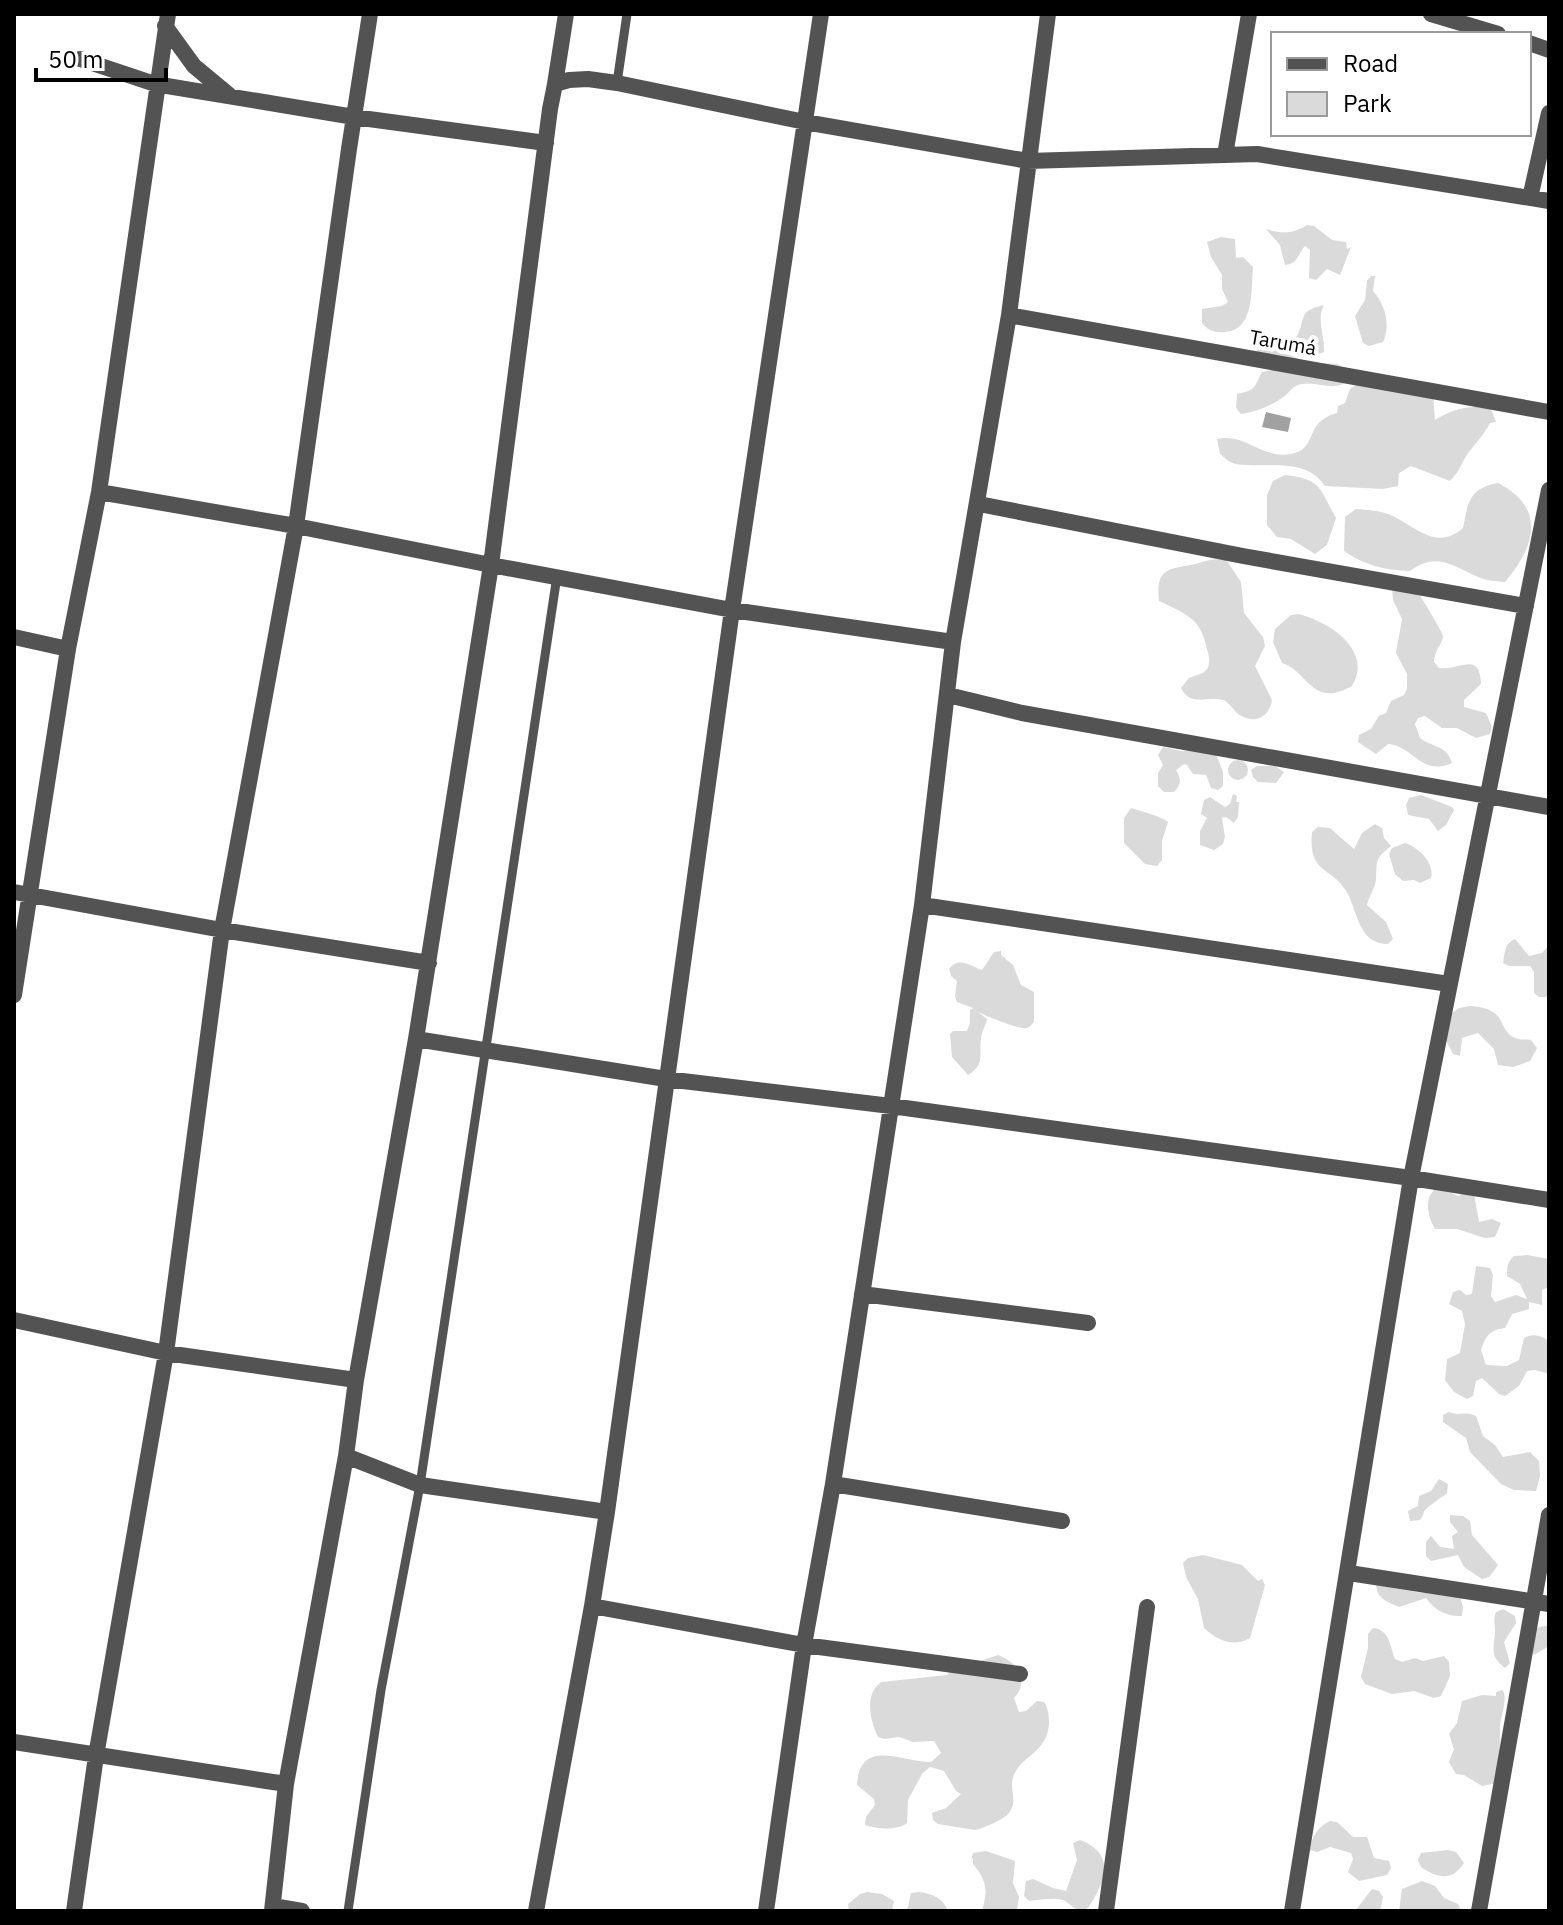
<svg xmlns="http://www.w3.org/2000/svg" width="1563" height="1925" font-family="'IBM Plex Sans',sans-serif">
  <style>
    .green { fill: #dadada }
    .water { fill: #a1a1a1 }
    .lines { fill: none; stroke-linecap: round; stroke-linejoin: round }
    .lane { stroke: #535353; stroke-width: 9 }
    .street { stroke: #535353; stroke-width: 16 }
    .labels { text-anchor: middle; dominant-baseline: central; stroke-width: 8; stroke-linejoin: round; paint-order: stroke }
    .street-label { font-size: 20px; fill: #000; stroke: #fff }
  </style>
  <rect width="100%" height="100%" fill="#fff"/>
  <path class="green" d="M1307,225l7,1 18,14 14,2 1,7 4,-2 -11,28 -13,-6 -11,11 -7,-2 1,-28 -5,-4c-8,9 -7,18 -20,19l-5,-20 -14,-16c16,5 27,5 41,-4z
    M1221,237l14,2 1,19 7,-1 10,10c-2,22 2,63 -28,65 -9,1 -17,-1 -23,-9v-14l20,-3 6,-4 -6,-13v-14l-11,-18 -4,-15z
    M1371,276h4l-2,15c12,13 18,34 10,51l-14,4 -6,-3 -8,-27 10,-16 2,-19z
    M1324,305c-8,14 1,31 0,47l-7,3 -16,-7 -5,-10c11,-19 0,-27 28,-33z
    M1260,347h7l41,15 29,2 6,3 2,16c-15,8 -27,-2 -43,1 -10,1 -12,9 -20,14 -12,8 -26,14 -41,16l-5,-6 1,-14c20,-4 16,-6 25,-22l18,-4 -25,-15z
    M1364,379l69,15 2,26c18,-11 35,-16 56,-11l5,13 -6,1c-7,14 -17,22 -25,35 -5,9 -7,15 -15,23l-39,-15 -12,7 -1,13 -15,3 -58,-3c-20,-30 -58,-17 -89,-22 -6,-1 -11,-6 -16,-10l-3,-15c30,-7 46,23 78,14 23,-7 9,-31 42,-40l1,-7 7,-3 5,-14z
    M1285,475c37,4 34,13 51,43l-9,27 -12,9 -24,-15 -14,-2 -10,-12v-30l6,-14z
    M1498,483c49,25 37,64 7,99 -10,-1 -18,-1 -27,-5 -25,-11 -41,-26 -68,-6 -25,-1 -44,-5 -66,-20l1,-34 11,-8c11,1 22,1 32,5 27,11 47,38 75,14 5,-25 6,-40 35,-45z
    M1225,558l16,24 3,31 19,24 2,9 -10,20 17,34c-3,18 -18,25 -34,14 -5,-5 -8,-10 -14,-14 -16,-4 -34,7 -43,-12l8,-10 14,-5 5,-5c2,-8 1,-12 -1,-19 -6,-31 -21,-35 -48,-48 -3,-30 6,-32 32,-36 12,-2 19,-8 32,-5z
    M1413,584c4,7 31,49 30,53 -2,9 -9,14 -9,25l5,6c20,3 41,-18 42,16l-17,16v7l22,6 6,14 -2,7 -14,4 -19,-10h-15l-17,-12 -7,2 -3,6 5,14c13,10 27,7 32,25 -31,14 -38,-17 -64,-19l-12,10 -18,-12 1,-7 12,-6 8,-13 7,-3 5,-12 13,-6 3,-6v-15l-11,-21 6,-34 -9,-19 -1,-14z
    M1298,614c30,7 76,36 54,72 -40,23 -44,-15 -70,-23l-9,-21 2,-13 16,-14z
    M1163,747l18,4 21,-2 14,5 7,18v14l-5,4 -7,-2 -5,-13 -13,-1 -6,-9 -3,-1 -8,6c5,9 6,14 -2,22h-10l-6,-6v-13l5,-8 -5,-10z
    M1228 770a10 10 0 1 1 20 0a10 10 0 1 1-20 0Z
    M1257,766h18l9,6 -8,11 -18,-1 -5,-5 -2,-7z
    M1233,794l4,2 -1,6h3l-1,15 -4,6 -8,-6 -4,1 3,19 -2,7 -9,6 -14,-5v-14l7,-13 -6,-4 3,-14 6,-3 15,10 5,-3z
    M1421,795l31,12 2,3 -8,15 -8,6 -9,-12 -21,-4 -2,-10 3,-7z
    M1131,808c12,4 27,7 37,14l-6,19v19l-5,6 -12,-2 -21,-21v-25z
    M1375,824l7,4 2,10 7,8c-16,13 -14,13 -15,34 -1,8 -7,16 -9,25l19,17 7,17 -5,5c-29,0 -30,-30 -40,-50 -16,-29 -40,-18 -36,-62l6,-5 12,1 24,21 8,-16z
    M1405,843c13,4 30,20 26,35l-11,5 -6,-3 -11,1 -8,-7 -6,-20 3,-6z
    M1515,939l14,17 13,-3 7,-8 -2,52h-8l-5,-4v-21l-4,-6h-21l-6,-3c2,-10 1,-19 12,-24z
    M1001,951v4l12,10 8,20 13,7v30c-4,4 -5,7 -11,6 -7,0 -39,-13 -45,-16l9,7c-1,7 -6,13 -6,20 -2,18 4,25 -13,36l-16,-18 -2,-23 3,-3h14l3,-8v-13l3,-2 -16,-6 -2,-6 2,-15 -6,-5 -2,-7c10,-13 21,-3 33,1l12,-18z
    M1470,1006c42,3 24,25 48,33 4,1 9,0 13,1l6,8 -7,13 -17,6 -15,-2 -4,-16 -16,-16 -16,5 -2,18 -7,-2 -7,-14 -3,-20 16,-12z
    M1434,1190l14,1 10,5 10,-5 6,3 5,28 13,-3 9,4 -6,14 -10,1 -28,-9h-22c-7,-12 -11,-29 -1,-39z
    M1528,1255l21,4v28l-7,3v15l-13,-3v7l-17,5 -7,14c-16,2 -19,8 -24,22l5,15 21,1 12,-6 5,-22c8,-5 17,-3 25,3v33l-14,-4 -8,1 -8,15 -14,10 -6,-2 -17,-16 -6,3 -3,15 -6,3 -13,-7 -9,-12 2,-21 13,-6 5,-29 -3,-13 -13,-7 4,-12 7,-2 6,5 6,-1 4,-28 14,2 3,7 -2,21 4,6 21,-7 11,4 -7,-15 -13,-8c0,-9 0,-14 7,-20z
    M1449,1412c10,4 17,-1 27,4l7,20 12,9 8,12 27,-5 9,9 1,15 -4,15 -22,-1 -13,-6 -31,-32 -4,-14 -23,-16v-7z
    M1439,1479l9,5 -1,9c-5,4 -17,12 -22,17 -2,3 -2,7 -5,10l-10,1 -2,-10 10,-5 1,-10 12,-5z
    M1450,1515l13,1 7,5 2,14 26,30 -9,12 -7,2 -18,-12 -6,-12 -27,6 -5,-5v-14l5,-6 9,11 14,2 -2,-13 6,-4 -8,-10z
    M1203,1555l39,10 16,16 4,-2 3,6 -15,53c-17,10 -33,2 -46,-10l-6,-29 -12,-22 -3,-14 5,-5z
    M1433,1584l26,10 4,13 -1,9c-15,1 -28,-6 -36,-18l-27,9c-11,-5 -22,-8 -23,-22l46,8z
    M1503,1609l12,7 1,7 -12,19 6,21 -5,5c-16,-12 -11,-19 -10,-36 0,-9 -2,-12 1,-20z
    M1549,1625v21l-15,9 -5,-11 7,-16z
    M1373,1628c17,2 17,18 22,31l7,3 13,-4 8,3 21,-5 5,6 1,14 -9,20 -7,2 -20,-7 -22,3 -27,-10 -4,-7 7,-29v-14z
    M998,1655c20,7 32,27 16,43l5,14 7,-1 11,-10 7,1c7,10 7,31 -2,42 -8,12 -25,18 -29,34 -4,13 6,24 -5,36 -5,6 -27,15 -33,16l-37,-6 -5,-4 -1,-7 14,-5 15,-14 -5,-3 -12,-20 -14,-4 -8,7 -14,26 -1,23c-10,8 -30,6 -42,2l1,-8 9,-12 -1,-6 -17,-14c3,-48 44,-23 74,-23l10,-9 -7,-12 -21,1 -14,-5 -14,2 -7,-2c-8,-17 -14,-42 3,-55l66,-7 4,-4z
    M1503,1690c5,12 -3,26 -3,39 0,19 -1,35 -3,54l-15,3 -18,-11 -8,-1 -7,-12 5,-13 -5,-15 8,-11 5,-22 20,-6 14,1v-4z
    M1330,1821l7,1 16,15h14l7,21 15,3 2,7 -4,7 -28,6 -11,-9 5,-13 -2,-6 -21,-6 -13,5 -7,-2c1,-12 8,-24 20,-29z
    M1080,1840c37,14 25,43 8,68 -16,7 -16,-8 -30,-9 -9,-1 -20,1 -29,2l-5,-5 2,-15 7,-2 20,9 13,3 11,-31 -4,-17z
    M1448,1850l8,2 8,11c-12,19 -27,15 -43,4l-3,-7 3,-7z
    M986,1851l29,10 -2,22 6,14 -2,14h-35c6,-21 5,-30 -9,-47v-6l-2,2 2,-7z
    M1422,1881l13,5 9,12 14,6 3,7h-62l3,-22z
    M1372,1889l7,2 4,6 -3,14h-25z
    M867,1892l15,2 12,7 -2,10h-43l-1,-7 12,-10z
    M919,1892c14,2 24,6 29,19h-41l4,-18z"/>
  <path class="water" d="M1266,412l25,6 -3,14 -26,-5z"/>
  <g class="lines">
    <path class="lane" d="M617,83l10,-69
      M348,1911l33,-221 39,-205 137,-909"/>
    <path class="street" d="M1431,14l67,20
      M165,26l29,40 35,29
      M1529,43l20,7
      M80,59l75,25 199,33 192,26
      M555,84l11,-70
      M1225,155l24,-141
      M1530,198l19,-85
      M1009,315l540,97
      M99,492l197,34 195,39 59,-456 5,-25 14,-4 19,-1 29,4 188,39 223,39 229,-7 292,47
      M979,504l264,52 283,50
      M14,637l54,12
      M948,695l74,18 527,94
      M14,892l208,38 207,33
      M922,905l527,79
      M14,995l54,-346 31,-157 69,-478
      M416,1039l250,40 225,27 520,72 138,22
      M862,1294l226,29
      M14,1320l152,33 190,27
      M346,1456l74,29 187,27
      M833,1484l229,37
      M1349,1573l200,31
      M592,1606l212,39 216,29
      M14,1742l272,42
      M273,1906l29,5
      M74,1911l22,-155 70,-403 56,-423 74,-404 53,-377 21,-135
      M272,1911l14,-127 60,-328 10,-76 60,-341 75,-474 241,45 221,32
      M536,1911l56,-305 15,-94 125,-902 89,-596
      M766,1911l38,-266 29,-161 89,-579 31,-263 56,-327 39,-301
      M1106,1911l41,-304
      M1292,1911l119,-733 138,-688
      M1479,1911l70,-396"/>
  </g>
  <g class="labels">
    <g class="street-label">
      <text transform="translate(1283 342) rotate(10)">Tarumá</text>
    </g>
  </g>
  <rect width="1563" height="1925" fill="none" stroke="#000000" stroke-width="32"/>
  <rect x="1271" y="32" width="260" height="104" fill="#ffffff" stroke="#999999" stroke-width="2"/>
  <rect x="1287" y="58" width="40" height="12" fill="#535353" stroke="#999999" stroke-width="2"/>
  <text x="1343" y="72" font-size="24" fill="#000000">Road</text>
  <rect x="1287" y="92" width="40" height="24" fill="#dadada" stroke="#999999" stroke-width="2"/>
  <text x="1343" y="112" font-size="24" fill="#000000">Park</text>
  <path d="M36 68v12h130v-12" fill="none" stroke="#000000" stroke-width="4"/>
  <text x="48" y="68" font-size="24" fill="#000000" stroke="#ffffff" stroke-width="6" paint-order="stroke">50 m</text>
</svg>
